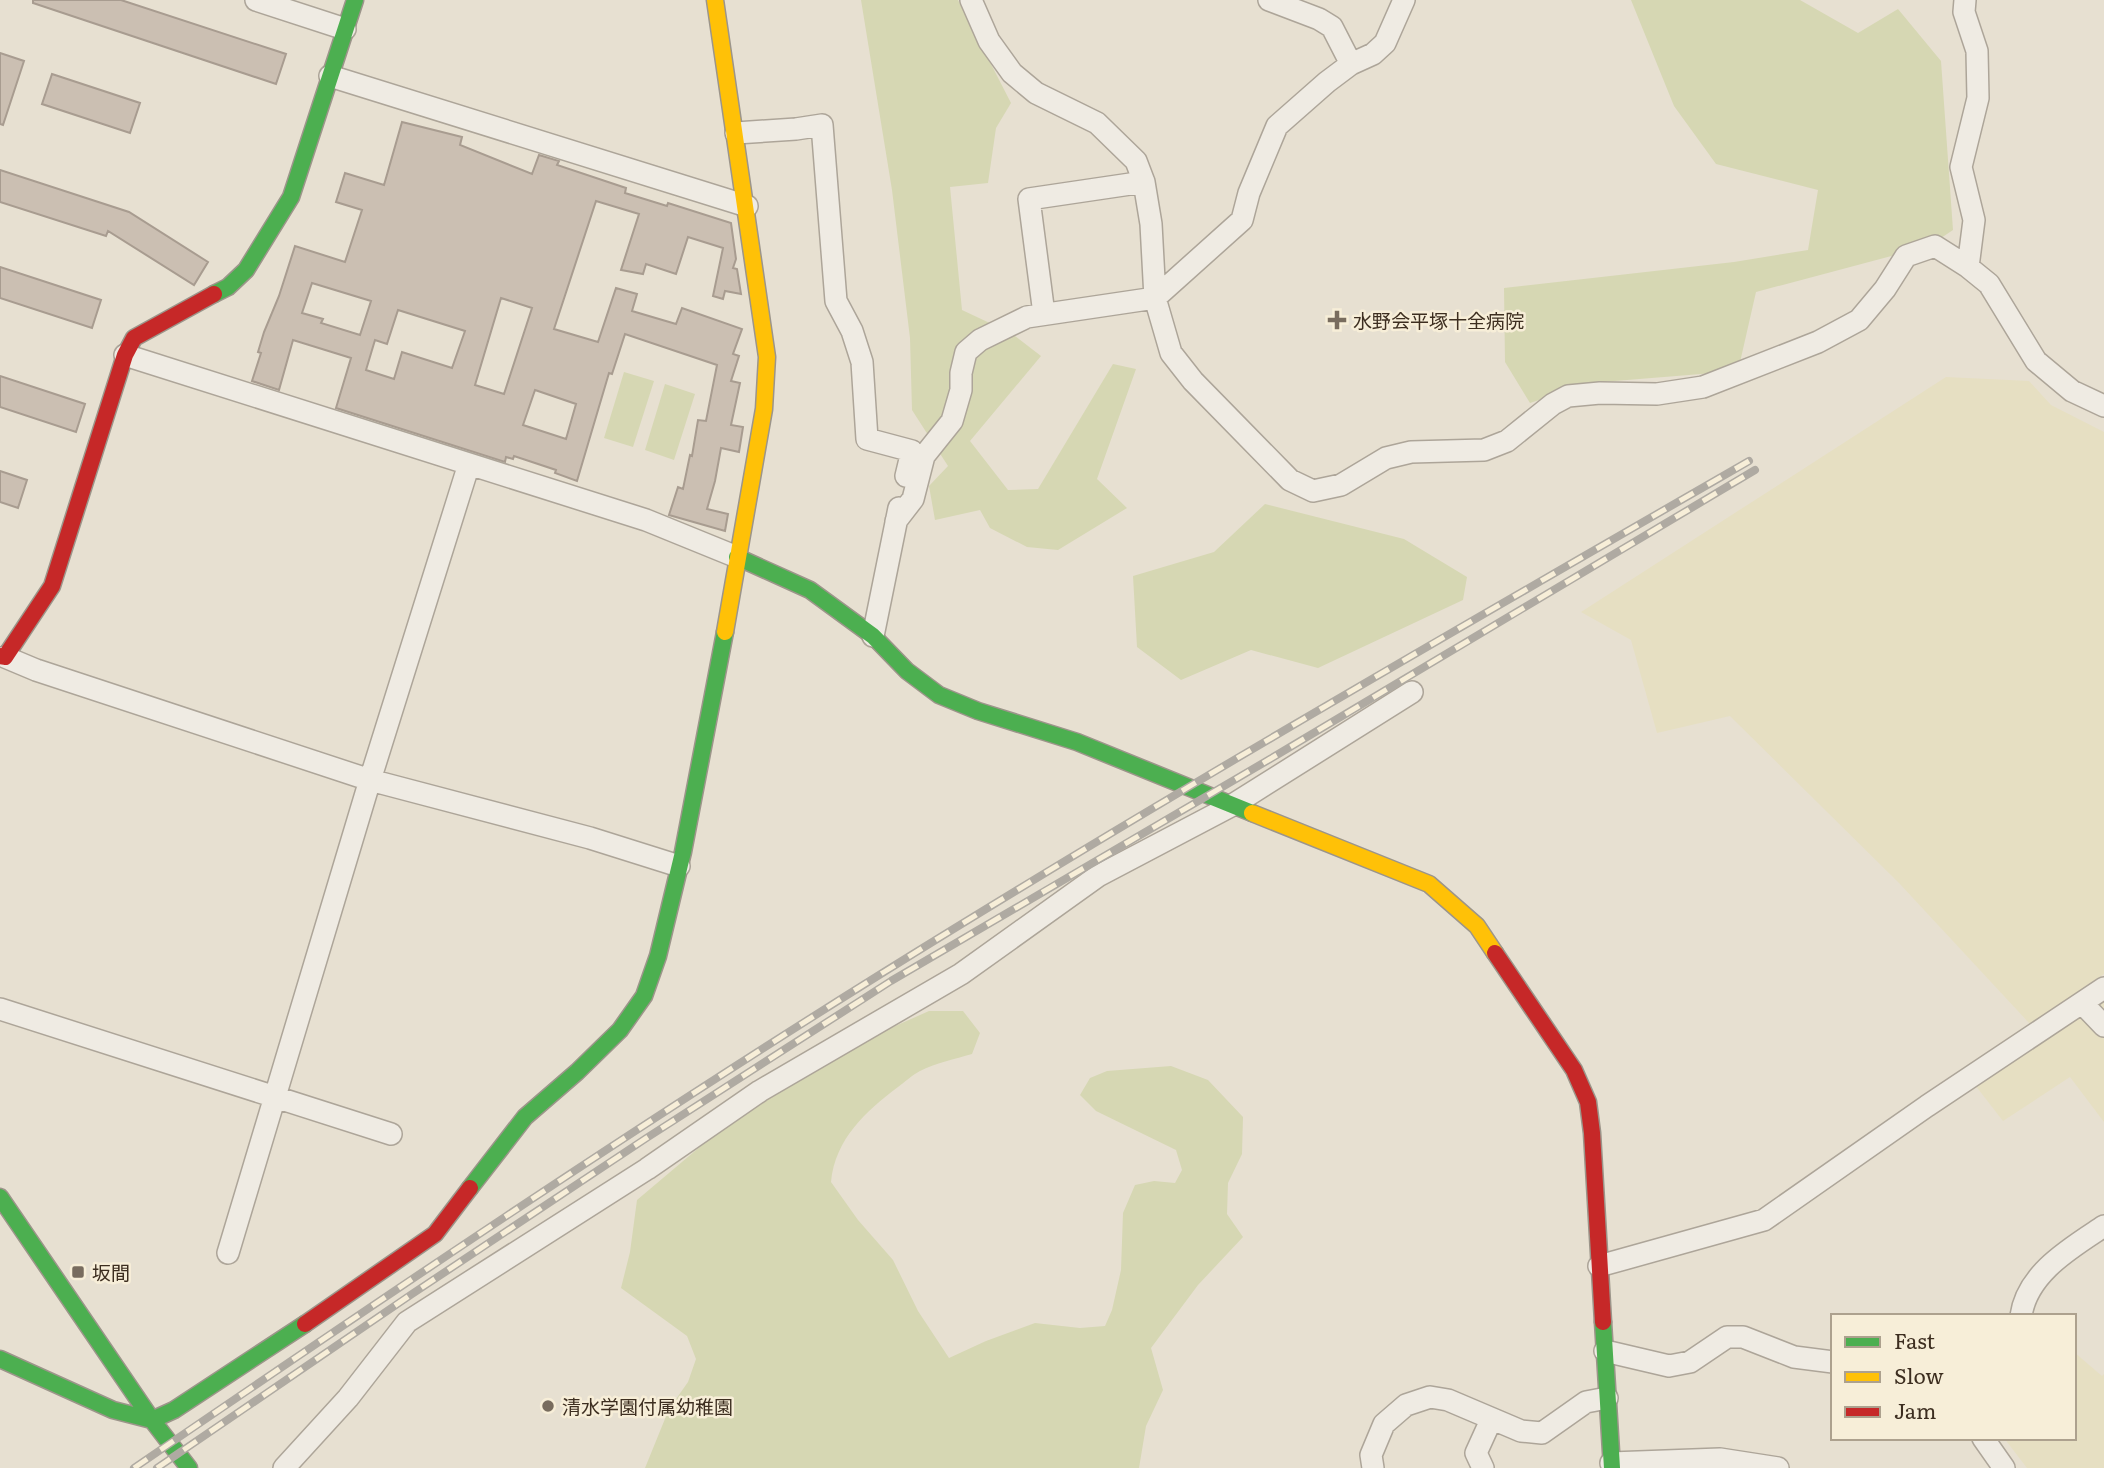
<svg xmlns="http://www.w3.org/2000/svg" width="2104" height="1468" font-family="Literata,'Noto Sans JP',serif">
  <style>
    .farmland { fill: #e6dfc2 }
    .green { fill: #d6d7b3 }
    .building { fill: #cbbfb2; stroke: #a89c90; stroke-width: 2; fill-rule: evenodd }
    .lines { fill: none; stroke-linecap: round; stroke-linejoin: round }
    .street-casing { stroke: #ada599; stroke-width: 24 }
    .fast-casing { stroke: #9c958a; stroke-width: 19 }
    .slow-casing { stroke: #9c958a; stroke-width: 19 }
    .jam-casing { stroke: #9c958a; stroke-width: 19 }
    .street { stroke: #efebe3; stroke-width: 21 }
    .fast { stroke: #4caf50; stroke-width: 16 }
    .slow { stroke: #ffc107; stroke-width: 16 }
    .jam { stroke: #c62828; stroke-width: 16 }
    .rail-casing { stroke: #afaaa2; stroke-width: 8 }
    .rail { stroke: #f7eed8; stroke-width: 5; stroke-dasharray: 16; stroke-linecap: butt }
    .poi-dot { fill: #786c5e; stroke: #f7eed8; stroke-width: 2.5 }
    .labels { text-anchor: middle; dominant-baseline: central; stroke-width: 5; stroke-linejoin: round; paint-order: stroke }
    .poi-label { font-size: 19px; fill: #3d2e20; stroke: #f7eed8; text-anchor: start }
  </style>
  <rect width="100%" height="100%" fill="#e7e0d1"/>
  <path class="farmland" d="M1946,377l83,4 22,24 53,27v542l-74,50 -131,-141 -169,-167 -73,17 -26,-93 -50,-28z
    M2104,999v123l-34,-45 -67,44 -28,-36z
    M2074,1352l28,24 2,-2v94h-77l-23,-30h70z"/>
  <path class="green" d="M861,0h97l53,103 -15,25 -8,55 -38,4 12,123 49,23 30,23 -71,85 38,49 30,-1 75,-125 23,5 -39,110 30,29 -69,42 -31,-3 -37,-19 -10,-18 -45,10 -6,-34 19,-20 -36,-56 -2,-72 -18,-148z
    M1631,0h169l58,33 40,-24 43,52 12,169 -24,16 -173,46 -18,79 -148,12 -60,20 -25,-41 -1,-74 230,-26 74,-12 10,-60 -102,-26 -42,-58z
    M624,372l30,9 -21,66 -29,-9z
    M665,384l30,10 -21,66 -29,-10z
    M1265,504l139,35 63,38 -4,23 -145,68 -67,-18 -70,30 -44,-33 -4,-71 81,-24z
    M929,1011h34l17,22 -8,21c-17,5 -37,9 -52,17 -8,4 -15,11 -22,16 -32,24 -63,52 -67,95l27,38 35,40 25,51 31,47 37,-17 49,-18 45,5 25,-2 7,-16 9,-40 2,-57 12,-28 19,-4 21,2 7,-13 -6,-20 -80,-39 -16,-16 10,-17 17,-7 64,-5 37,14 35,37 -1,37 -14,29 -1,31 16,23 -45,48 -47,63 12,42 -17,36 -7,42h-494l24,-59 19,-27 8,-23 -9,-23 -66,-48 9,-36 7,-52 97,-82 132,-79z"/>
  <path class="building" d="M33,0h88l165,54 -10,30 -243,-81z
    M0,53l24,8 -21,64 -3,-1z
    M52,74l88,29 -10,30 -88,-29z
    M402,122l60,15 -2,8 72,29 7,-19 20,6 -2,4 69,23 -1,5 42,13 1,-3 63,20 5,36 -3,9 4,1 4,25 -16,-3 -2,8 -10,-3 10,-48 -35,-11 -12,37 -30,-10 -3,10 -22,-4 18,-56 -43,-13 -42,128 44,13 18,-54 21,6 -5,17 44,13 6,-16 60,21 -9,25 6,2 -8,25 9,2 -9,42 12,2 -4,25 -18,-4 -6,33 -8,28 21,5 -3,17 -56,-16 9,-28 5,2 7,-34 2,1 6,-36 8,1 11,-56 -92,-31 -13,40 -3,-1 -32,108 -22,-8 1,-3 -42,-14 -1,3 -7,-2 -1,5 -169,-54 15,-50 -58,-18 -14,50 -27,-9 9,-28 -3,-1 6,-20 15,-36 16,-50 50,16 17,-52 -26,-8 9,-29 39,12zM312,283l59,18 -11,34 -39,-12 2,-4 -21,-6zM501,298l31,10 -28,86 -29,-9zM398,310l67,21 -13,37 -50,-16 -8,27 -28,-9 9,-30 12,4zM535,390l41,14 -10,35 -43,-14z
    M0,170l129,42 79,50 -14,23 -86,-54 -2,5 -106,-34z
    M0,267l101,33 -9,28 -92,-30z
    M0,376l85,28 -9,28 -76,-25z
    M0,471l27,9 -9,28 -18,-6z"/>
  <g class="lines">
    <defs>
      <path id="street" d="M256,0l89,29
        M971,0l18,41 23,32 24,20 61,30 39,38 8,21 7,42 4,74 16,55 22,28 97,99 23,11 28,-6 45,-27 25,-6 73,-2 23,-9 46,-37 15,-8 32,-3 57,1 46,-7 115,-45 41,-22 26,-31 21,-33 29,-10 33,21 21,17 47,77 36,30 32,15
        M1269,0l50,19 13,8 19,37
        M1965,0l-1,12 13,39 1,47 -17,69 13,53 -6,47
        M330,76l417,130
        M736,133l60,-4 26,-4 14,176 16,30 10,31 5,77 45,12 -6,25
        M1044,314l-15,-115 115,-17
        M125,355l521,165 91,37
        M896,521l17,-22 11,-43 28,-35 9,-31v-17l5,-21 14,-12 47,-23 128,-19 87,-78 7,-27 28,-67 50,-44 24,-18 22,-10 12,-11 19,-43
        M873,636l26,-128
        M5,657l31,13 334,110 220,58 89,28
        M2082,1003l22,23
        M0,1009l391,125
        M228,1253l142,-473 99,-316
        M1599,1266l165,-46 163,-114 177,-118
        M2021,1316c6,-43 50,-68 83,-90
        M1605,1351l64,15 21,-4 37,-25h16l51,20 39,5
        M1983,1438l21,30
        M1611,1463l109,-4 58,9
        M284,1468l64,-70 59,-76 240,-153 113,-78 201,-117 137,-98 133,-70 181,-114
        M1373,1468l-2,-13 13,-31 22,-19 24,-8 18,3 73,31 21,2 44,-31 21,-4
        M1483,1468l-7,-15 15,-33"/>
      <path id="fast" d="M214,294l14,-7 18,-17 45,-73 64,-197
        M737,557l73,33 63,46 34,35 32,24 39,16 99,31 175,71
        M470,1188l55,-71 52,-45 43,-42 24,-34 14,-40 25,-104 42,-220
        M0,1197l152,223 37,48
        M1603,1322l9,146
        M0,1359l113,51 39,10 22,-10 131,-86"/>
      <path id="slow" d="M715,0l52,357 -3,52 -39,223
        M1252,813l177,71 48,42 18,27"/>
      <path id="jam" d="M0,656l5,1 47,-71 73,-231 9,-17 80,-44
        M1495,953l79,117 14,32 4,31 11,189
        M305,1324l130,-90 35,-46"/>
    </defs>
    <use href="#street" class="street-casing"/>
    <use href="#fast" class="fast-casing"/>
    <use href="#slow" class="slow-casing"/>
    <use href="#jam" class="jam-casing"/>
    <use href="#street" class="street"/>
    <use href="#fast" class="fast"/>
    <use href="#slow" class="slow"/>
    <use href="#jam" class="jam"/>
    <defs>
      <path id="rail" d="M134,1468c247,-169 495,-337 750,-496 284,-177 575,-344 865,-511
        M157,1468l255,-174 236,-157 243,-156 379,-222 485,-289"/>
    </defs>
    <use href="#rail" class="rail-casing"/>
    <use href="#rail" class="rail"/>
  </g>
  <g class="poi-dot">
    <path d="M1333.5 309.5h7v7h7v7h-7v7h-7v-7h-7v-7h7z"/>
    <rect x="71" y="1265" width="14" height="14" rx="3.5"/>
    <circle cx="548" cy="1406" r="7"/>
  </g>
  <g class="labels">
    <g class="poi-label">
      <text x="1353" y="320">水野会平塚十全病院</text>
      <text x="92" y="1272">坂間</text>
      <text x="562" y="1406">清水学園付属幼稚園</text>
    </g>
  </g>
  <rect x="1831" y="1314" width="245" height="126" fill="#f7eed8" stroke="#ada18e" stroke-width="2"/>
  <rect x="1845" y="1337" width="35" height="10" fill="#4caf50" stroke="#ada18e" stroke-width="2"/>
  <text x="1894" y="1349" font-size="21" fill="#3d2e20">Fast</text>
  <rect x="1845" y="1372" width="35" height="10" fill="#ffc107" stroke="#ada18e" stroke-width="2"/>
  <text x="1894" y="1384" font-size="21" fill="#3d2e20">Slow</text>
  <rect x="1845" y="1407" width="35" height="10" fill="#c62828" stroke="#ada18e" stroke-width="2"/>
  <text x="1894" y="1419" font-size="21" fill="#3d2e20">Jam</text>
</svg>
